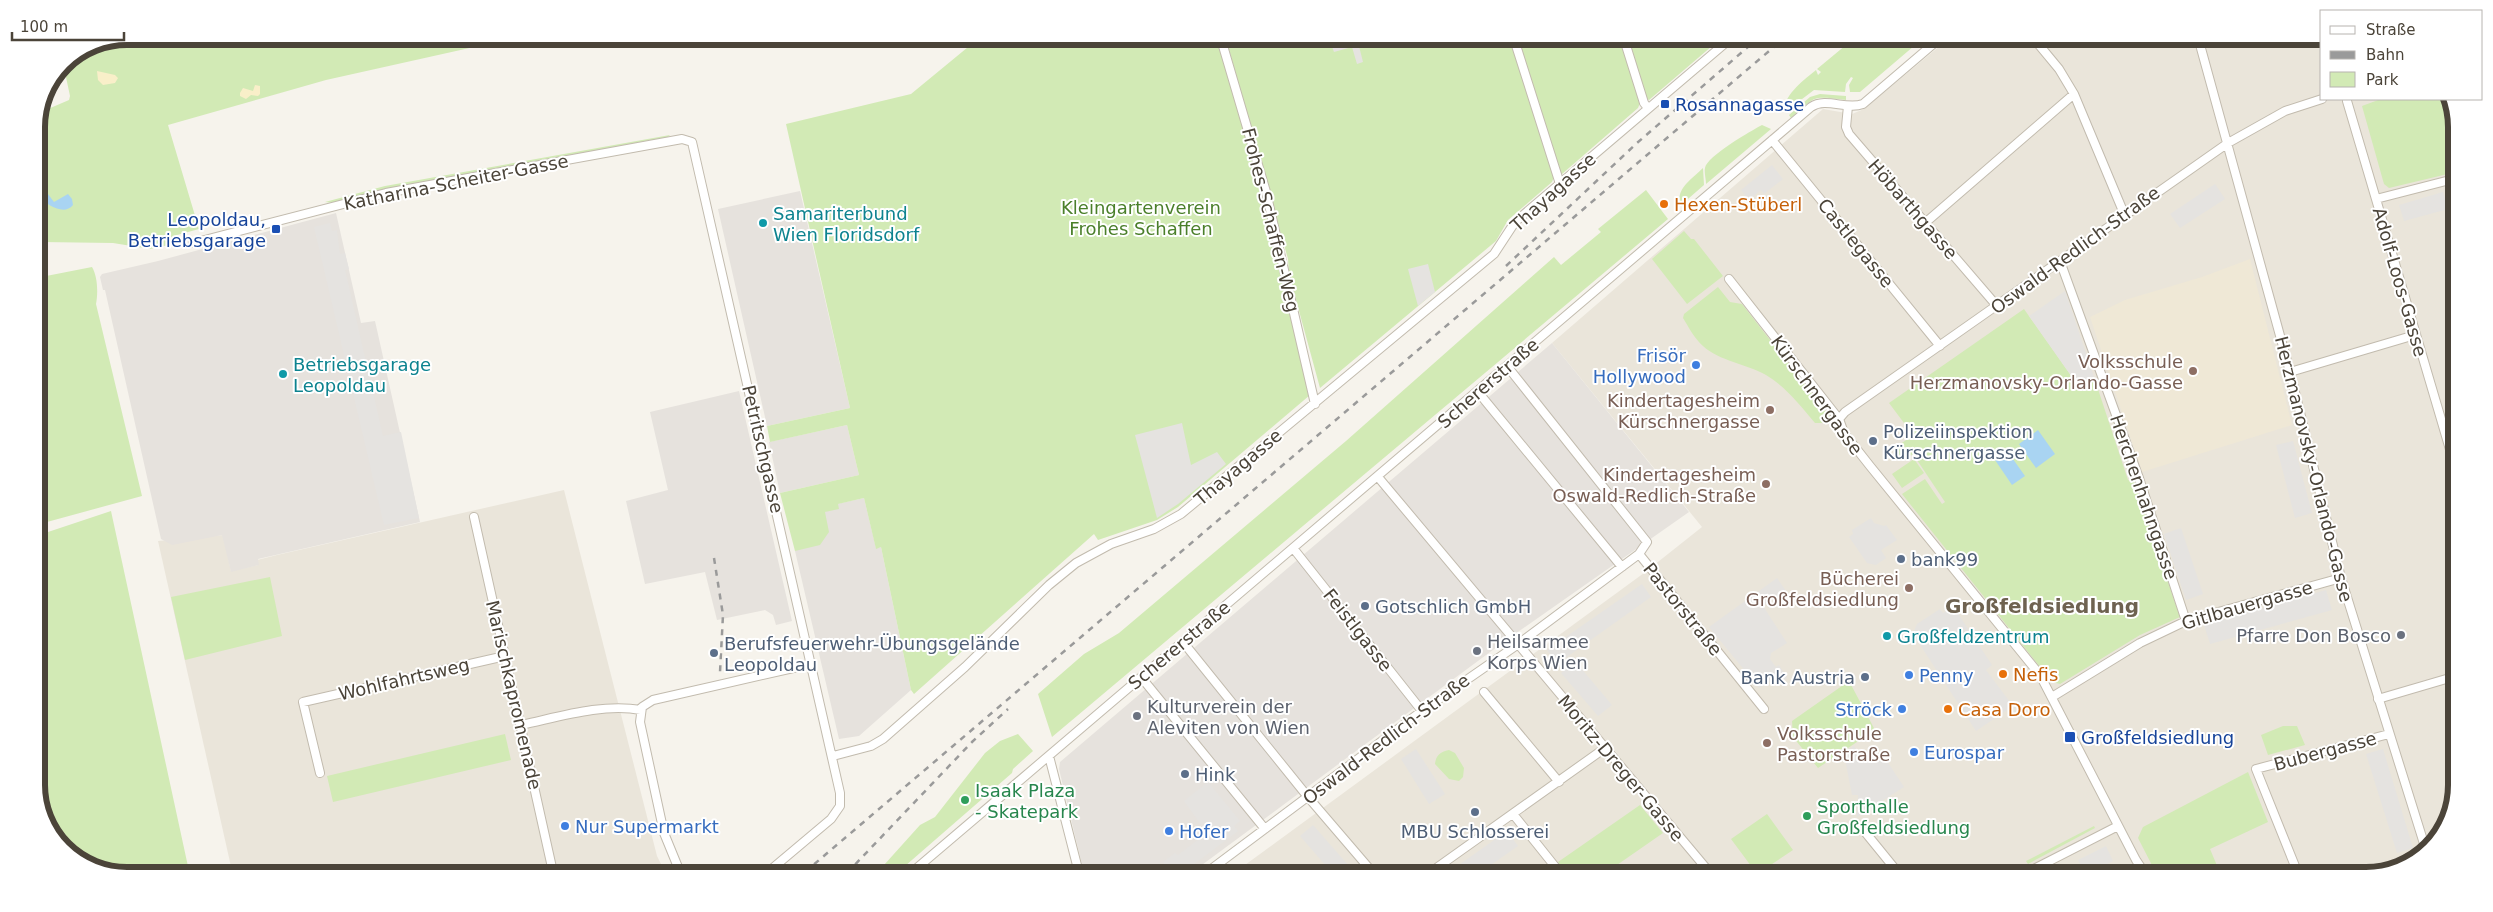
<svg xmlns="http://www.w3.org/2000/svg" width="2493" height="912" font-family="'DejaVu Sans',sans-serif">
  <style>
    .residential { fill: #eae5da }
    .industrial { fill: #e6e2dd }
    .education { fill: #efe8d6 }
    .green { fill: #d2eab5 }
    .sand { fill: #f9efc9 }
    .parking { fill: #e5e3e0 }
    .water { fill: #a9d4f2 }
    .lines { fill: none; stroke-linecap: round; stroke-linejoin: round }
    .minor-casing { stroke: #c2bbae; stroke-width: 10 }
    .minor { stroke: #fff; stroke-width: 8 }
    .rail { stroke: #9a9a9a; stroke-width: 2.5; stroke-dasharray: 6 6; stroke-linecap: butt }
    .transit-dot { fill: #1a4fb4; stroke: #fff; stroke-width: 2 }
    .food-dot { fill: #e8710a; stroke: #fff; stroke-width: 2 }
    .culture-dot { fill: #0f9aa8; stroke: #fff; stroke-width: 2 }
    .shop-dot { fill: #3f7fe0; stroke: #fff; stroke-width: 2 }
    .education-dot { fill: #8d6e63; stroke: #fff; stroke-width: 2 }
    .service-dot { fill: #5c6f8a; stroke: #fff; stroke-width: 2 }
    .worship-dot { fill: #6b7280; stroke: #fff; stroke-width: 2 }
    .leisure-dot { fill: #2e9e5b; stroke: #fff; stroke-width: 2 }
    .labels { text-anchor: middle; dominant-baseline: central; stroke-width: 4; stroke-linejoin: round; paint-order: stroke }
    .transit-label { font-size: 18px; fill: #164399; stroke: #fff; text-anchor: start }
    .street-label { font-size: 18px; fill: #4b4439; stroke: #fff }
    .food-label { font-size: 18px; fill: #c56008; stroke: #fff; text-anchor: start }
    .park-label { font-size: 18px; fill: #4a7f2a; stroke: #fff }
    .culture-label { font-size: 18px; fill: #0d838f; stroke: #fff; text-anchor: start }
    .shop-label { font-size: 18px; fill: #366cbe; stroke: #fff; text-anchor: start }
    .education-label { font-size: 18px; fill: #785e54; stroke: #fff; text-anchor: end }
    .service-label { font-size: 18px; fill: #4e5e75; stroke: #fff; text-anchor: start }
    .worship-label { font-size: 18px; fill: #5b616d; stroke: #fff; text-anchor: start }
    .leisure-label { font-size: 18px; fill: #27864d; stroke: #fff; text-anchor: start }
    .quarter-label { font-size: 20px; font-weight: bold; fill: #6e6250; stroke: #fff }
    .rim { fill: none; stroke: #4b4439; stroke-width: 6 }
  </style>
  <rect width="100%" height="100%" fill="#f6f3ec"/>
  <path class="residential" d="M1947,40l375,1v58h126l9,22 -5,693 -31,43 -55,19 -1132,-3 410,-300 58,-46 -150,-184 271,-234 29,5 12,-5z
    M564,490l93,366 8,16 -433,-1 -74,-330 65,-6 8,36 27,-6 -1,-5 20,-5z"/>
  <path class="industrial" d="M800,191l50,217 -83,18 -49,-217z
    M336,213l25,110 14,-2 45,201 -162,37 1,6 -28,7 -9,-37 -50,10 -11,-6 -56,-249h-2l-3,-13 2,-3 56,-13z
    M1552,343l137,169 -184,129 -314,232h-107l-25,-104 1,-7z
    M739,391l53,230 -16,4 -3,-10 -8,-5 -48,10 -12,-48 -60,12 -19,-83 42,-11 -18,-78z
    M847,425l12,50 -79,18 -11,-51z
    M864,498l12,50 5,-1 30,143 -52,46 -20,3 -44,-188 3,-2 27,-37 12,-8z"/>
  <path class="education" d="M2250,259l42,166 -150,47 -52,-155 35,-17 77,-23z"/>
  <path class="green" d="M127,36l349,1 -2,10 -148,33 -158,45 31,104 -22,6 1,8 -28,6 -37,-6 -72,-1 -5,-15v-105l5,-10 28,-12 1,-4 -7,-33 30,-20z
    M979,38l238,1 44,148 49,208 -132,112 -21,13 -59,20 -4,-6 -180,160 -3,-4 -30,-143 -5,2 -12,-51 -26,6 1,5 -14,3 4,20 -9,13 -25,6 -15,-58 79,-18 -12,-50 -77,17 -3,-16 83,-18 -64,-284 125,-30z
    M1226,39h285l43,138 -2,5 -44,38 -12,21 -176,147 -31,-114 -1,-15z
    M1517,39h103l20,64 -2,5 -76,66 -4,-1z
    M1627,39l92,1 -70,60 -4,-2z
    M1852,40h69l-61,52h-10l-1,-7 4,-7 -2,-1 -5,7 -1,8 -31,-2 -29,22c-4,-15 20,-33 31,-42l2,5 3,-3 -4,-3z
    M1820,94l26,2v4c-36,-4 -28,-5 -55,18l-2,-3 21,-18z
    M2381,99h67l9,26 -1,47 -67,16 -5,-4 -22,-78z
    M1762,125l9,4 -65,55c0,-5 -2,-12 -1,-16 2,-12 46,-37 57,-43z
    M670,135l-3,3 -272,49 -61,16 -9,-1 60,-16z
    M1703,168l1,17 -23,20c-7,-15 12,-27 22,-37z
    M1646,190l22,29 -616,518 -14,-43 46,-40 35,-21 227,-192 208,-184 7,8 40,-33 -3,-3z
    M1684,231l7,8h3l29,37 -36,28 -35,-45z
    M92,267c6,10 6,27 4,37l46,192 -106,29v-247z
    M1718,287l12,15 12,2 88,113 -6,6h-9c-15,-18 -29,-36 -49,-48 -19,-11 -47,-14 -63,-29 -8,-7 -14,-18 -20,-28l1,-4z
    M2024,309l55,78 15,-10 34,103 6,2 46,135 -40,18 -80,49 -8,-2 -150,-188 23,-15 17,25 3,-2 -32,-48 -10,6 -8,-12 18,-13 -24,-32z
    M1914,459l10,14 -22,15 -10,-14z
    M111,511l78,360h-91l-43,-31 -19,-49v-174l3,-1 -3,-11v-69z
    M270,577l12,59 -97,24 -14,-63z
    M1849,681l26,49 -57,38 -25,-31 -1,-16z
    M2283,726h14l8,19 -37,10 -7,-20z
    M505,734l6,26 -178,42 -6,-26z
    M1018,734l15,17 -20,18 -1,4 -115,100h-9l-4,-8 36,-40 15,-8 50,-64 15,-12z
    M1449,750l6,3 9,15 -1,9 -4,4 -10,-2 -14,-15c1,-9 5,-12 14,-14z
    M2248,772l20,50 -58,27 11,26h-64l-19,-37 5,-11z
    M1640,805l23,28 -59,41h-37l-9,-12z
    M1767,814l26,36 -36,24 -26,-35z
    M2094,826l1,2 -67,36 -2,-3z"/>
  <path class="sand" d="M97,71l18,4 3,3 -3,5 -12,2 -5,-5z
    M255,85l5,1v8l-2,2 -7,-1 -5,4 -6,-3v-3l3,-5 10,3z"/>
  <path class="parking" d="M1329,39h46l1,2 -17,5 4,16 -6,2 -5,-17 -18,5z
    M1772,165l11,14 -19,15 -3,-4 -12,10 -8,-10z
    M2215,184l10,15 -45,29 -10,-14z
    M2443,192l5,17 -44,12 -5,-16z
    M330,223l2,8 5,-1 3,24 5,-1 4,16 -4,1 38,166 18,-4 18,86 -35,7 -70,-298z
    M1428,264l7,28 -17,14 -10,-37z
    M2065,291l29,86 -15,10 -50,-71z
    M1182,423l9,42 26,-13 9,12 -48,40 -21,14 -22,-83z
    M2293,441l19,72 -17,5 -19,-73z
    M1871,518l3,5 10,3 2,-1 11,15 -16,10 5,8 -10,7 -9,-2 -18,-26 4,-3 -1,-4z
    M2181,528l22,66 -17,6 -22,-66z
    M1777,578l9,13 -23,15 24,37 -16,10 -1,6 6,8 3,-2 8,13 -7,5 -10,-2 -11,7 -50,-61z
    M1642,584l9,13 -94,67 -10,-14z
    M2326,590l6,20 -122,34 -6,-19z
    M1953,606l39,59 -6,5 27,36 -37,25 -63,-97 4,-10 23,-15 3,4z
    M1575,661l37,44 -14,11 -37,-43z
    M1854,746l11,16 16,-10 23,35 -47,30 1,-22h-6l-8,-41z
    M1416,749l29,45 -16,10 -28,-45z
    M2383,749l30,99 -16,5 -31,-99z
    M1208,782l32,39 -6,5 4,5 -56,42h-28l11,-8 -2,-3 12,-9 3,2 29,-22 -23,-32z
    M1313,825l43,49h-23l-33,-38z
    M1507,831l11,15 -40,28h-32z
    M2106,846l7,15 -27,14 -8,-15z"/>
  <path class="water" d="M45,190l9,12 14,-8 4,5 1,6c-9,11 -25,0 -33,-7l2,-7z
    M2038,430l17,24 -19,14 -17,-24z
    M2008,452l17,24 -13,9 -17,-25z"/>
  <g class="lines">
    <defs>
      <path id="minor" d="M1221,39l45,153 49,212
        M1514,39l46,145
        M1624,39l20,64 4,5
        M2035,40l24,29 15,25 51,122
        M2199,41l91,331 51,206 85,272
        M2347,101l107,362
        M1848,106l-2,21 3,7 148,172
        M1772,140l168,206
        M2376,199l70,-18h10
        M1925,223l149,-129
        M193,243l193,-50 296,-54 10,3 148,651v13l-9,13 -63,53
        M2060,261l79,217 47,143
        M1729,279l110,140 5,14 26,33 170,209 96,185 10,15
        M2290,372l125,-37
        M1478,392l144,175
        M1839,419l6,-7 383,-269 57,-32 37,-12
        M1378,477l333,397
        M474,517l79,355
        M1293,548l129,163
        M1639,554l125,155
        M1183,642l125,155 66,77
        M1141,677l124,152
        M1484,692l75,90
        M2052,697l88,-54 46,-22 155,-43
        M2378,699l75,-22
        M521,725c38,-8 81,-22 120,-15
        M833,756l38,-10 12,-7 82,-72 84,-82 27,-22 35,-19 43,-15 27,-15 313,-260 21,-32 214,-182
        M1049,756l30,117
        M320,773l-17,-71 202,-46
        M1513,814l48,60
        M1865,832l35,43
        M680,872l-16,-39 -24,-111 2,-15 11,-7 158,-36
        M911,873l900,-766c15,-10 35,3 52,-3l75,-64
        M1206,873l220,-165 91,-63 122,-91 8,-12 -140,-176
        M1428,874l177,-126
        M2022,875l96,-49
        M2299,876l-43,-107 133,-35"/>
    </defs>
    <use href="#minor" class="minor-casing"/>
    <use href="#minor" class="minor"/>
    <path class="rail" d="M1506,266l131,-123 119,-103
      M714,558l9,57 -3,57
      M805,872l977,-832
      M847,873l125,-131 36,-33"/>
  </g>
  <g class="transit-dot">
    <rect x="1660" y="99" width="10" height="10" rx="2.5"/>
    <rect x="271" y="224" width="10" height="10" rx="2.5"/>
    <rect x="2064" y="731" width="12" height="12" rx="2.5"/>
  </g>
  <g class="food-dot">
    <circle cx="1664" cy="204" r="5"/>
    <circle cx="2003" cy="674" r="5"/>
    <circle cx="1948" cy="709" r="5"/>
  </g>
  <g class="culture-dot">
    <circle cx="763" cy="223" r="5"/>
    <circle cx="283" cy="374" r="5"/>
    <circle cx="1887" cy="636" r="5"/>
  </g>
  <g class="shop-dot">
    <circle cx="1696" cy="365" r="5"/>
    <circle cx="1909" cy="675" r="5"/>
    <circle cx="1902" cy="709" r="5"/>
    <circle cx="1914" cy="752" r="5"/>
    <circle cx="565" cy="826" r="5"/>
    <circle cx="1169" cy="831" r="5"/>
  </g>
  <g class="education-dot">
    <circle cx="2193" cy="371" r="5"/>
    <circle cx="1770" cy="410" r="5"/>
    <circle cx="1766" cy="484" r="5"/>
    <circle cx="1909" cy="588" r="5"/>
    <circle cx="1767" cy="743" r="5"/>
  </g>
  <g class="service-dot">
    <circle cx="1873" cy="441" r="5"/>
    <circle cx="1901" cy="559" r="5"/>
    <circle cx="1365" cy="606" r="5"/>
    <circle cx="714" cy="653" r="5"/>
    <circle cx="1865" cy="677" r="5"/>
    <circle cx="1185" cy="774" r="5"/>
    <circle cx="1475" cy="812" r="5"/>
  </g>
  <g class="worship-dot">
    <circle cx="2401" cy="635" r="5"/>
    <circle cx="1477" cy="651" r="5"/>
    <circle cx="1137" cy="716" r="5"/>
  </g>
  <g class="leisure-dot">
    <circle cx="965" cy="800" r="5"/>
    <circle cx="1807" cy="816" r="5"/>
  </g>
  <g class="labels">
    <g class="transit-label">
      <text x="1675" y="104">Rosannagasse</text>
      <text x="266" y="219" text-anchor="end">Leopoldau,<tspan x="266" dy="21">Betriebsgarage</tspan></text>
      <text x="2081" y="737">Großfeldsiedlung</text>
    </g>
    <g class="street-label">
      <text transform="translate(456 182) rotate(-11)">Katharina-Scheiter-Gasse</text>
      <text transform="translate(1553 192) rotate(-42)">Thayagasse</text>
      <text transform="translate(1913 209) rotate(49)">Höbarthgasse</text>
      <text transform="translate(1271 220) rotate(76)">Frohes-Schaffen-Weg</text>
      <text transform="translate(1856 243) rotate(51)">Castlegasse</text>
      <text transform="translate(2075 250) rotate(-36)">Oswald-Redlich-Straße</text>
      <text transform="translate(2400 282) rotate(74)">Adolf-Loos-Gasse</text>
      <text transform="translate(1488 383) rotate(-41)">Schererstraße</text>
      <text transform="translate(1817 395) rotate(54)">Kürschnergasse</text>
      <text transform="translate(763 449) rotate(77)">Petritschgasse</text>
      <text transform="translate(1238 467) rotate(-40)">Thayagasse</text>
      <text transform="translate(2314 469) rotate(76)">Herzmanovsky-Orlando-Gasse</text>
      <text transform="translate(2144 497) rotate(71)">Herchenhahngasse</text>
      <text transform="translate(2247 605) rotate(-16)">Gitlbauergasse</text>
      <text transform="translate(1683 609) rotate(51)">Pastorstraße</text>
      <text transform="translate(1358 630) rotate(52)">Feistlgasse</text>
      <text transform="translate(1179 645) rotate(-40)">Schererstraße</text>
      <text transform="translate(404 679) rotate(-13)">Wohlfahrtsweg</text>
      <text transform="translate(514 695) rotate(77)">Marischkapromenade</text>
      <text transform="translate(1386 739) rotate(-37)">Oswald-Redlich-Straße</text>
      <text transform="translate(2325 751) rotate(-15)">Bubergasse</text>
      <text transform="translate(1621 768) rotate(50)">Moritz-Dreger-Gasse</text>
    </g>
    <g class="food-label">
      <text x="1674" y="204">Hexen-Stüberl</text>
      <text x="2013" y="674">Nefis</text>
      <text x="1958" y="709">Casa Doro</text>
    </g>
    <g class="park-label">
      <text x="1141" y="207">Kleingartenverein<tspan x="1141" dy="21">Frohes Schaffen</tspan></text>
    </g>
    <g class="culture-label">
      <text x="773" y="213">Samariterbund<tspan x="773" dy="21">Wien Floridsdorf</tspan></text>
      <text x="293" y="364">Betriebsgarage<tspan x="293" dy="21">Leopoldau</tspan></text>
      <text x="1897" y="636">Großfeldzentrum</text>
    </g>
    <g class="shop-label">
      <text x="1686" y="355" text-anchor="end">Frisör<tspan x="1686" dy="21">Hollywood</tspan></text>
      <text x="1919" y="675">Penny</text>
      <text x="1892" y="709" text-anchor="end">Ströck</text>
      <text x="1924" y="752">Eurospar</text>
      <text x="575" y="826">Nur Supermarkt</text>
      <text x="1179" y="831">Hofer</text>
    </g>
    <g class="education-label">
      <text x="2183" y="361">Volksschule<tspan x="2183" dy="21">Herzmanovsky-Orlando-Gasse</tspan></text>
      <text x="1760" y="400">Kindertagesheim<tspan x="1760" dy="21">Kürschnergasse</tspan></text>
      <text x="1756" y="474">Kindertagesheim<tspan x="1756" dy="21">Oswald-Redlich-Straße</tspan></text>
      <text x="1899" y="578">Bücherei<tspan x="1899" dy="21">Großfeldsiedlung</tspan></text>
      <text x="1777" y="733" text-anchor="start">Volksschule<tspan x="1777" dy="21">Pastorstraße</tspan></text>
    </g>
    <g class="service-label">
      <text x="1883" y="431">Polizeiinspektion<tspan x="1883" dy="21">Kürschnergasse</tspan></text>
      <text x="1911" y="559">bank99</text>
      <text x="1375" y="606">Gotschlich GmbH</text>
      <text x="724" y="643">Berufsfeuerwehr-Übungsgelände<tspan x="724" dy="21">Leopoldau</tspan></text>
      <text x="1855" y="677" text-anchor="end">Bank Austria</text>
      <text x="1195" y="774">Hink</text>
      <text x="1475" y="831" text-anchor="middle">MBU Schlosserei</text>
    </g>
    <g class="worship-label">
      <text x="2391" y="635" text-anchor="end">Pfarre Don Bosco</text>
      <text x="1487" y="641">Heilsarmee<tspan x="1487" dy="21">Korps Wien</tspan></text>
      <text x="1147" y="706">Kulturverein der<tspan x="1147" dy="21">Aleviten von Wien</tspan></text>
    </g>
    <g class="leisure-label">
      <text x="975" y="790">Isaak Plaza<tspan x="975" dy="21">- Skatepark</tspan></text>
      <text x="1817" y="806">Sporthalle<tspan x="1817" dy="21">Großfeldsiedlung</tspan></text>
    </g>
    <g class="quarter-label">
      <text x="2042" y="606">Großfeldsiedlung</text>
    </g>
  </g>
  <path d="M0 0H2493V912H0ZM127 45H2366A82 82 0 0 1 2448 127V785A82 82 0 0 1 2366 867H127A82 82 0 0 1 45 785V127A82 82 0 0 1 127 45Z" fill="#fff" fill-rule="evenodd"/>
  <path class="rim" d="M127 45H2366A82 82 0 0 1 2448 127V785A82 82 0 0 1 2366 867H127A82 82 0 0 1 45 785V127A82 82 0 0 1 127 45Z"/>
  <rect x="2320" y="10" width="162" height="90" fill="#ffffff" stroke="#b7b4b0"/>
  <rect x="2330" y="26" width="25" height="8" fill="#ffffff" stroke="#b7b4b0"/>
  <text x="2366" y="35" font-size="15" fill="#4b4439">Straße</text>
  <rect x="2330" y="51" width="25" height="8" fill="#9a9a9a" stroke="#b7b4b0"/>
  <text x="2366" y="60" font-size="15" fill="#4b4439">Bahn</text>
  <rect x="2330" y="72" width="25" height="15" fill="#d2eab5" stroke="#b7b4b0"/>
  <text x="2366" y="85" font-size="15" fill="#4b4439">Park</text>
  <path d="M12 32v8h112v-8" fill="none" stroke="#4b4439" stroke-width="2.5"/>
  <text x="20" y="32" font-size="15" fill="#4b4439" stroke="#ffffff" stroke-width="4" paint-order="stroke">100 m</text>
</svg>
